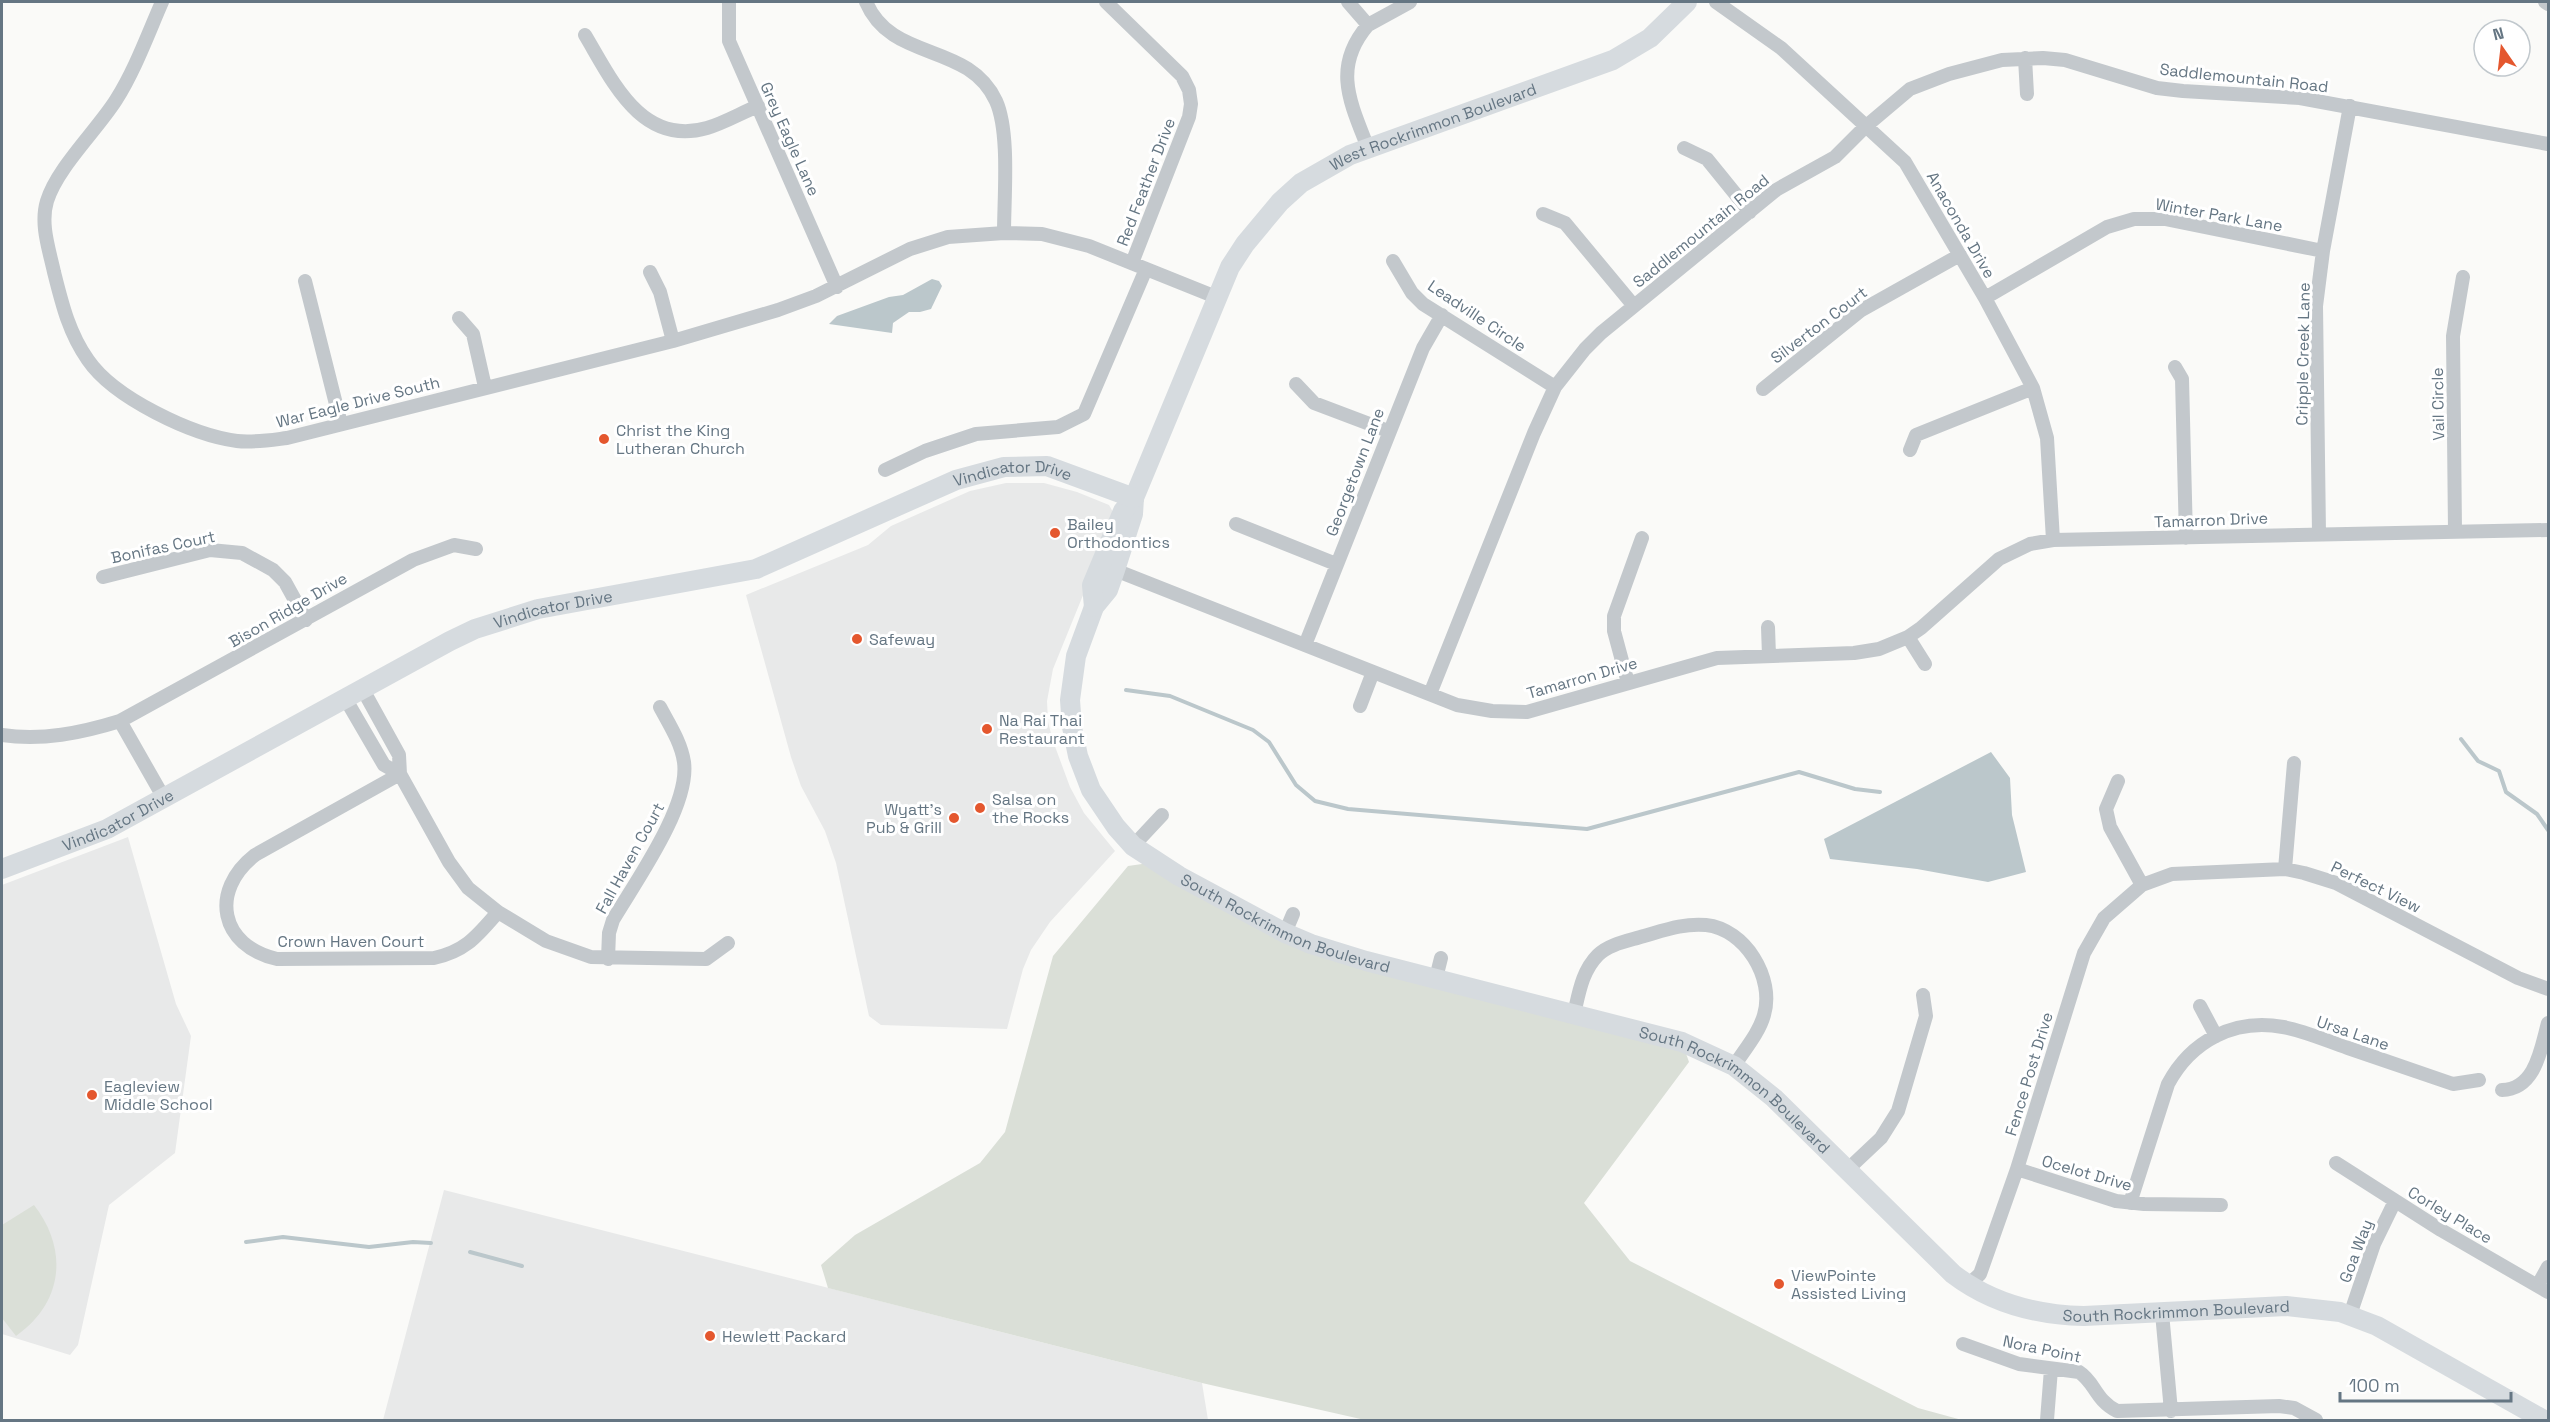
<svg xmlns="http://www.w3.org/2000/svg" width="2550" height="1422" font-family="'Space Grotesk',sans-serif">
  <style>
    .built { fill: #e8e9e9 }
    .green { fill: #dadfd7 }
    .water { fill: #bbc7cb }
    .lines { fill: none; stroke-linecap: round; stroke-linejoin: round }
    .stream { stroke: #bbc7cb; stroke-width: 4 }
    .minor { stroke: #c3c8cc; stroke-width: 14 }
    .secondary { stroke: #d6dbdf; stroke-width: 20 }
    .poi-dot { fill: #e4572e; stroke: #fff; stroke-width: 2 }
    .labels { text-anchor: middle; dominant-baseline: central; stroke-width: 6; stroke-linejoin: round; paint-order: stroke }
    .street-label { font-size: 16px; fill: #657683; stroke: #fff }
    .poi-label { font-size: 16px; fill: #657683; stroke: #fff; text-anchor: start }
  </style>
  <rect width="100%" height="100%" fill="#fafaf8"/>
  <path class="built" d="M1006,483h38l33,9 32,13 4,7 1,7 -61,150 -6,32 1,21 5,19 17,46 14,26 31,38 -65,71 -19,28 -8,19 -16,60 -126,-4 -12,-9 -33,-153 -11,-32 -24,-45 -10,-29 -45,-162 122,-50 23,-19 79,-35z
    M128,837l48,167 15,32 -16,117 -66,52 -31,140 -8,10 -68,-21v-449z
    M444,1190l758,193 6,37h-825z"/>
  <path class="green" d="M1156,862l155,82 371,98 7,20 -105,141 46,58 288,147 44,12h-597l-163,-37 -374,-95 -7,-23 34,-30 125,-72 25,-31 48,-176 75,-90z
    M34,1205c35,45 29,98 -18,131l-14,-18v-93z"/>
  <path class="water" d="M932,279l7,2 3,5 -11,23 -11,3h-11l-16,11 -1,10 -63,-9 8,-8 52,-19 14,-2z
    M1991,752l19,26 2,37 14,57 -38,10 -71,-13 -87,-10 -6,-20z"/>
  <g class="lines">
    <path class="stream" d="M1126,690l44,6 83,34 16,12 27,43 19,16 33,8 239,20 212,-57 56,17 25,3
      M2461,739l17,22 21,10 7,21 31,22 11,16
      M246,1242l37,-5 86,10 44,-5 18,1
      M470,1252l52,14"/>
    <path class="minor" d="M162,2c-14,32 -27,68 -46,98 -19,30 -59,68 -69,101 -7,23 2,48 7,71 8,32 15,61 34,88 26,38 104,75 149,81 16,2 34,-1 50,-3l386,-97 105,-31 38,-14 94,-47 38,-12 56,-4 38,1 47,12 127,51
      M729,2v39l108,246
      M866,2c26,61 102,39 130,99 14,31 8,96 8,132
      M1106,2l76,74 7,14 2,14 -2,13 -57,146
      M1348,2l20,23 42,-23
      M1716,2l65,46 124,114 80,136 48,90 14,50 6,102
      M2545,2l3,2
      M585,35c27,45 56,112 122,93 17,-5 34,-15 51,-22
      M2025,58l2,36
      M1368,148c-18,-46 -36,-81 0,-123
      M1684,148l23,11 43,53
      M1543,214l22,9 69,83
      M1393,261l19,32 11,11 132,83
      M650,272l10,20 13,49
      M305,281l36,143
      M1985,298l122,-71 27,-8h31l158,32
      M459,318l14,16 12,53
      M2175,367l7,12 4,159
      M1296,384l18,19 74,28
      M1763,389l97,-78 100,-56
      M1910,450l6,-15 117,-47
      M885,470l40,-19 51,-17 82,-7 26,-13 62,-145
      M1236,524l100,40
      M2455,531l-2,-195 10,-59
      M2319,534l-3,-228 7,-55 27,-145
      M1115,570l342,135 35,6 35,1 190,-54 137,-5 25,-4 29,-12 13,-9 78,-69 31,-15 23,-4 495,-10
      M103,577l107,-27 32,3 31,17 12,12 21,38
      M1768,627l1,29
      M1908,637l17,27
      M1305,645l118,-297 19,-33
      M1628,683l-14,-52v-15l28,-78
      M362,688l37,67 1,19 49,88 19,26 30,24 48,29 45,16 115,2 22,-16
      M1430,694l104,-261 21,-46 30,-38 16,-16 175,-143 59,-33 30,-30 45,-38 39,-15 53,-14 41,-2 22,2 92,28 26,3 117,7 248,46
      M345,698l39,67 16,9
      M1360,706l13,-34
      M120,721l45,79
      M2,735c40,6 79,-2 118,-14l293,-161 41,-15 22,4
      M400,774l-145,81c-46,36 -35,91 22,104l157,-1c32,-7 43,-22 64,-46
      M2118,781l-12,28 4,18 32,58
      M1133,846l29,-31
      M2285,869l9,-106
      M1285,933l8,-19
      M608,959l1,-26 4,-13c23,-39 77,-114 71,-158 -3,-20 -15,-38 -24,-55
      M1436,978l5,-20
      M2200,1006l16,30
      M1574,1014c5,-21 8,-43 24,-59 11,-11 30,-14 46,-19 21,-6 40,-13 62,-11 39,4 69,53 58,90 -5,18 -19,34 -30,51
      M2502,1090c34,-1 39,-42 46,-67
      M2336,1163l105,67 107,62
      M2017,1169l99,32 28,3 77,1
      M1846,1171l35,-33 17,-27 28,-95 -3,-21
      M2130,1203l38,-119c23,-43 66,-66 115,-57 22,4 44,14 65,21 35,12 70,24 105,36l26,-4
      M1968,1285l12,-11 37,-105 67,-216 20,-35 38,-33 30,-11 113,-5 19,4 32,10 182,95 30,11
      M2538,1285l10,-18
      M2162,1313l9,98
      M2350,1315l24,-71 21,-43
      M1963,1344l56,20 60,8c16,10 16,28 38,39l162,-5 15,2 22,12
      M2047,1420l4,-51"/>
    <g class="secondary">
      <path id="s1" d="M1134,498l-1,16 -18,56 -7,20 -14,17 -18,49 -6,44 2,27 6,29 13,34 25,37 17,19 46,30 106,57 26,11 55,17 316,81 52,24 40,32 179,176c38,29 83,41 131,42l202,-10 54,6 37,14 167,94"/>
      <path id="s2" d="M1094,607l-2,-22 31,-74 11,-13 96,-231 15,-23 35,-42 21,-19 49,-28 263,-95 37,-22 37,-36"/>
      <path id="s3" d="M2,869l105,-40 343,-188 25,-12 63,-20 218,-40 200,-89 48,-13 43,-1 87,32"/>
    </g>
  </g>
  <g class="poi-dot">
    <circle cx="604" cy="439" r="6"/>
    <circle cx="1055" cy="533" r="6"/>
    <circle cx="857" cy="639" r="6"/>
    <circle cx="987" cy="729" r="6"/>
    <circle cx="980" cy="808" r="6"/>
    <circle cx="954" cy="818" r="6"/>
    <circle cx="92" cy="1095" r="6"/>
    <circle cx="1779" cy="1284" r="6"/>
    <circle cx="710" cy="1336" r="6"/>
  </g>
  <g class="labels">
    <g class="street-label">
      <text transform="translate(2244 78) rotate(6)">Saddlemountain Road</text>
      <text stroke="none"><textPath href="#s2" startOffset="624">West Rockrimmon Boulevard</textPath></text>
      <text transform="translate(790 139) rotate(66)">Grey Eagle Lane</text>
      <text transform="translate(1146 182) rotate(-69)">Red Feather Drive</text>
      <text transform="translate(2219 215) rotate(10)">Winter Park Lane</text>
      <text transform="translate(1961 225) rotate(60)">Anaconda Drive</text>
      <text transform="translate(1701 231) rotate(-39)">Saddlemountain Road</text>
      <text transform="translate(1477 316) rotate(34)">Leadville Circle</text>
      <text transform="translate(1819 325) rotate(-37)">Silverton Court</text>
      <text transform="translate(2303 354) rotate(-89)">Cripple Creek Lane</text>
      <text transform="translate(358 402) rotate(-14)">War Eagle Drive South</text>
      <text transform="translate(2438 404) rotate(-91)">Vail Circle</text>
      <text transform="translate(1355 472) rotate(-69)">Georgetown Lane</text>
      <text stroke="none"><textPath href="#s3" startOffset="1096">Vindicator Drive</textPath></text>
      <text transform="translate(2211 520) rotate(-2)">Tamarron Drive</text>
      <text transform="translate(163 547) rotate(-12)">Bonifas Court</text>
      <text transform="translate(288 610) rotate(-30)">Bison Ridge Drive</text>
      <text stroke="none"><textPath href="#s3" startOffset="612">Vindicator Drive</textPath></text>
      <text transform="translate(1582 678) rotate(-16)">Tamarron Drive</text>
      <text stroke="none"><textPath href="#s3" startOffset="126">Vindicator Drive</textPath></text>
      <text transform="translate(630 858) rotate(-61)">Fall Haven Court</text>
      <text transform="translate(2376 887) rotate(26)">Perfect View</text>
      <text stroke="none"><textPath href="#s1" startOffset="550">South Rockrimmon Boulevard</textPath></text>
      <text x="351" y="941">Crown Haven Court</text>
      <text transform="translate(2353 1033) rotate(19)">Ursa Lane</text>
      <text transform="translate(2029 1074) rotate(-73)">Fence Post Drive</text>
      <text stroke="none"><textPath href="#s1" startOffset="1035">South Rockrimmon Boulevard</textPath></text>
      <text transform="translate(2087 1173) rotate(16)">Ocelot Drive</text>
      <text transform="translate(2450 1215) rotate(31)">Corley Place</text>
      <text transform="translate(2356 1251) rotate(-69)">Goa Way</text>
      <text stroke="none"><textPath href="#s1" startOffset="1557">South Rockrimmon Boulevard</textPath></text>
      <text transform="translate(2042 1349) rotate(12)">Nora Point</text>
    </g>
    <g class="poi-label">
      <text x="616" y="430">Christ the King<tspan x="616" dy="18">Lutheran Church</tspan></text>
      <text x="1067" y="524">Bailey<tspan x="1067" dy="18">Orthodontics</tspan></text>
      <text x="869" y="639">Safeway</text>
      <text x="999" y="720">Na Rai Thai<tspan x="999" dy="18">Restaurant</tspan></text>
      <text x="992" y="799">Salsa on<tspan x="992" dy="18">the Rocks</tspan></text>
      <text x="942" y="809" text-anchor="end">Wyatt's<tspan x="942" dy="18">Pub &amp; Grill</tspan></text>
      <text x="104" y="1086">Eagleview<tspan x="104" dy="18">Middle School</tspan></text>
      <text x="1791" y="1275">ViewPointe<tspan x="1791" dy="18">Assisted Living</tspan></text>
      <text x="722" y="1336">Hewlett Packard</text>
    </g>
  </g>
  <rect width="2550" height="1422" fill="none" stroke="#657683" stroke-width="6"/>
  <g transform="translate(2502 48) rotate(346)"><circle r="28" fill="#ffffff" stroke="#c1c8cd" stroke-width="1.5"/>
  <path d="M0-4.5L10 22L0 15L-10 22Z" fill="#e4572e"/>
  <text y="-9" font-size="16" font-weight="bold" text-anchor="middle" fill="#657683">N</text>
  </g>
  <path d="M2340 1392v9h171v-9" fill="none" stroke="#657683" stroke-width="3"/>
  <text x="2349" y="1392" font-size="18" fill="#657683" stroke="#ffffff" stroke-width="4.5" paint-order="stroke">100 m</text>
</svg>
